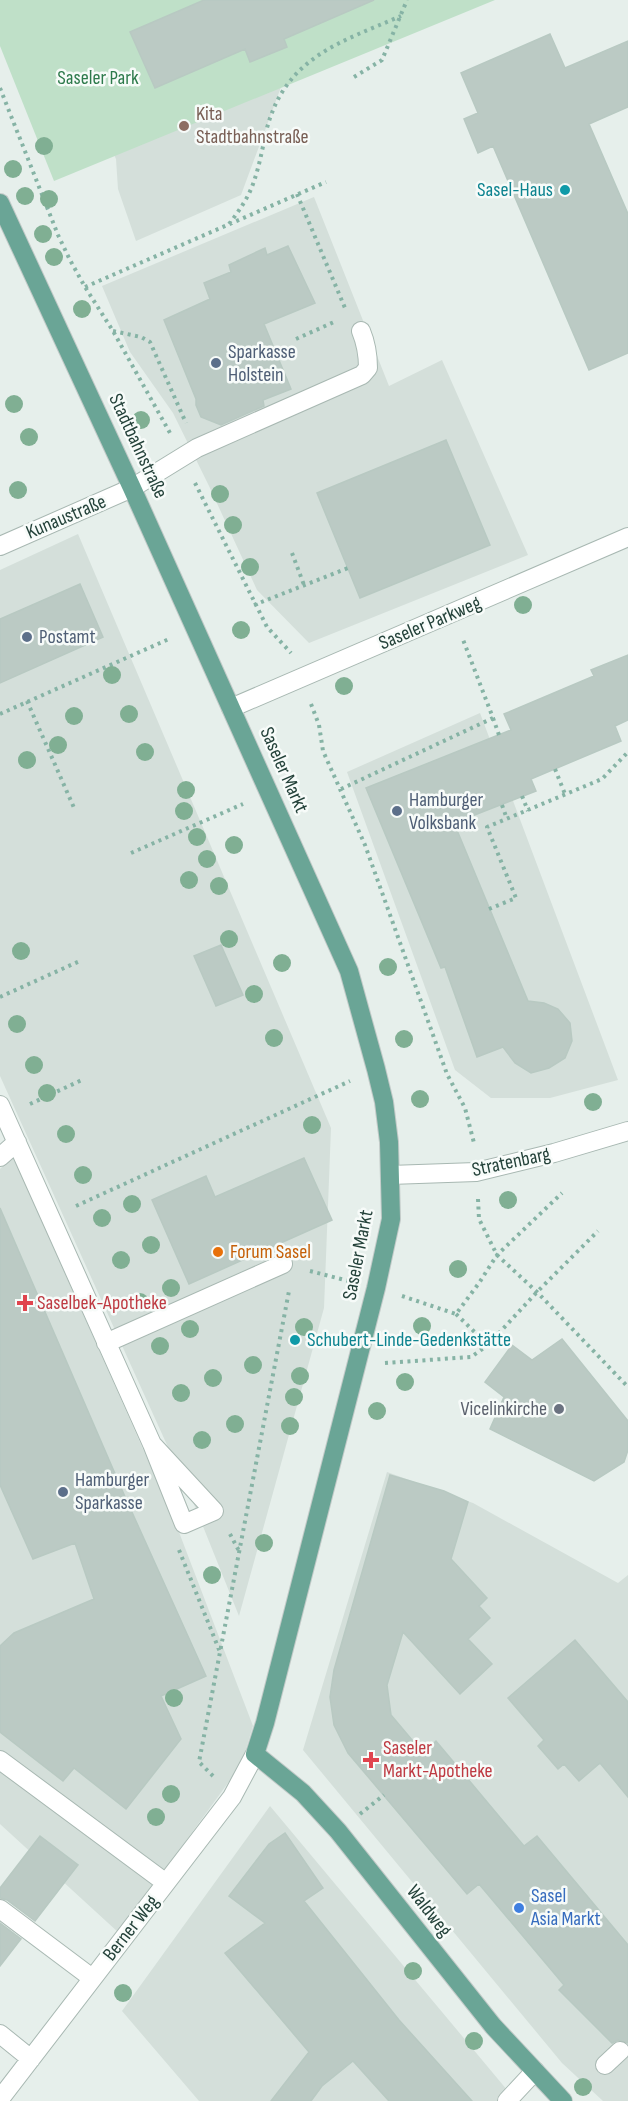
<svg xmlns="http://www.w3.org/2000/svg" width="628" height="2101" font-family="'Sofia Sans Condensed',sans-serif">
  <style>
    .built { fill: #d4dfda }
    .green { fill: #bfe0c8 }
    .building { fill: #bbcac4; stroke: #b8c9c2; stroke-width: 1.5 }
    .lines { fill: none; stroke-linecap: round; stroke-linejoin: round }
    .minor-casing { stroke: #a8b8b2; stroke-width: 20 }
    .major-casing { stroke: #c2cac8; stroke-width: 20 }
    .path { stroke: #86b3a5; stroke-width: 4; stroke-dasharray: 3 4.5; stroke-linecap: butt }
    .minor { stroke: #fff; stroke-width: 18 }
    .major { stroke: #6aa596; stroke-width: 18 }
    .tree { fill: #80af93 }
    .education-dot { fill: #8d6e63; stroke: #f7fbf9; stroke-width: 2 }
    .culture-dot { fill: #0f9aa8; stroke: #f7fbf9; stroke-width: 2 }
    .service-dot { fill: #5c6f8a; stroke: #f7fbf9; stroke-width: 2 }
    .food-dot { fill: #e8710a; stroke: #f7fbf9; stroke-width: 2 }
    .health-dot { fill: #e0444e; stroke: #f7fbf9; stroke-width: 2 }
    .worship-dot { fill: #6b7280; stroke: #f7fbf9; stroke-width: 2 }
    .shop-dot { fill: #3f7fe0; stroke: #f7fbf9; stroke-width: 2 }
    .labels { text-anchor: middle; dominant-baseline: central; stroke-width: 5; stroke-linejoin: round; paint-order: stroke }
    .park-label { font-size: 20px; fill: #2d7a4b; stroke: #f7fbf9 }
    .education-label { font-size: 20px; fill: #785e54; stroke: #f7fbf9; text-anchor: start }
    .culture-label { font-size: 20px; fill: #0d838f; stroke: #f7fbf9; text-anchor: end }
    .service-label { font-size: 20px; fill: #4e5e75; stroke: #f7fbf9; text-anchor: start }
    .street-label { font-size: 20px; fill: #24423a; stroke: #f7fbf9 }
    .food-label { font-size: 20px; fill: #c56008; stroke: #f7fbf9; text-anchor: start }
    .health-label { font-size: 20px; fill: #be3a42; stroke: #f7fbf9; text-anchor: start }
    .worship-label { font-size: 20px; fill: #5b616d; stroke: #f7fbf9; text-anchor: end }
    .shop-label { font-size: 20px; fill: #366cbe; stroke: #f7fbf9; text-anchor: start }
  </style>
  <rect width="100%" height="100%" fill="#e6efeb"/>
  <path class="built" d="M380,0l-96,79 -43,116 -105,46 -18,-52 -2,-30 -31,-67z
    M314,197l75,189 53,-26 86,195 -219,88 -52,-53 -48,-104 -36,-73 -43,-61 -28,-66z
    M78,534l253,594 -7,180 -85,308 -43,-107 -196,-433v-506z
    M480,713l138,367 -68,18h-59l-36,-28 -108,-298z
    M13,1156l161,363 79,207 -12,39 -122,168 -119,-109v-655z
    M387,1472l86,31 145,80 10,-8v526h-25l-41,-38 -259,-313z
    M270,1806l243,291 4,4h-318l-77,-90z"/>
  <path class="green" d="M0,0h495l-441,181 -54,-135z"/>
  <path class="building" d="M204,0h170l-90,39 3,8 -37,15 -5,-13 -90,39 -25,-56z
    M550,34l15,34 63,-27v66l-39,17 39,90v139l-39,17 -96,-224 -15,7 -14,-34 14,-6 -17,-40z
    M288,246l27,57 -51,21 27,65 -28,11 1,6 -43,19 -20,-8 -5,-12v-6l-32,-79 46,-21 -6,-16 27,-11 -2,-7 36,-17 2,7z
    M446,440l44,105 -130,53 -43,-105z
    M80,584l23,53 -103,46v-64z
    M628,655v65l-13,6 6,15 -90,38 5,12 -82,32 74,178 16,2 14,6 12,14 2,18 -7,17 -16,10 -18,5 -16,-10 -12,-16 -26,10 -32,-90 -4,1 -75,-180 145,-58 -7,-16 90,-38 -3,-6z
    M221,945l22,50 -27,11 -22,-50z
    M304,1158l28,62 -143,64 -37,-84 54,-24 9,21z
    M0,1208l126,291 80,177 -45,20 20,43 -55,70 -52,-41 -11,13 -63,-49v-86l14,-13 80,-34 -19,-56 -42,16 -33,-74z
    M562,1339l66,82v29l-4,12 -30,19 -104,-52 14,-32 -19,-15 27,-37 20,15z
    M390,1475l54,16 24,11 -17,57 36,39 -8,8 11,12 -22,21 24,25 -32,30 -57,-62 -16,53 4,30 32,38 13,-12 88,105 13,-10 91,109v98l-10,-3 -6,3 -53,-53 5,-5 -85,-101 -12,10 -119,-141 -14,-28 -4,-28 4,-27z
    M575,1640l53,62v95l-28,-34 -21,18 -15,-17 -6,5 -20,-23 6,-6 -36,-42z
    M285,1833l38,55 -19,13 95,119 73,81h-83l-36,-40 -31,25 -11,15h-40l38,-49 -84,-99 40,-30 -36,-27 40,-52z
    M40,1836l38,29 -43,56 -28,-21 -7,-2v-10z
    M0,1923l21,16 -21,27z"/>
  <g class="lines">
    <defs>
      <path id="minor" d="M0,546l132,-58 65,-40 165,-73 6,-7c0,-14 -2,-25 -7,-37
        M231,708l397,-171
        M0,1105l152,339 62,67 -30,13 -32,-80
        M0,1157l17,-15
        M390,1175l86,-3 78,-19 74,-22
        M106,1343l177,-79
        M0,1760l166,123
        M0,1909l92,69
        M0,2034l31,25
        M605,2065l15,-14
        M0,2099l232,-302 23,-43
        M507,2101l28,-30"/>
      <path id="major" d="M0,203l132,285 217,483 27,98 8,33 5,40 2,77 -15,69 -111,435 -10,31 48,39 35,38 155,195 70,75"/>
    </defs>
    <use href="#minor" class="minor-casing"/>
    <use href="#major" class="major-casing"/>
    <path class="path" d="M354,77l28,-17 25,-60
      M0,88l58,147 12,25 15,27 28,44 57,102
      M297,194l48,114
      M229,224c10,-13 20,-27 25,-43 6,-17 9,-36 13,-53 19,-71 74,-86 134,-112
      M85,287l241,-105
      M113,331l28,6 9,5 36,81
      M296,339l38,-17
      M195,483l72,144 24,26
      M292,553l12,32
      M254,605l94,-37
      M27,701l48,109
      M311,704l8,21 4,26 42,94 82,229 18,34 9,35
      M0,714l169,-75
      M493,718l6,17
      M555,769l10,25
      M341,789l152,-71 -31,-81
      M522,796l6,15
      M502,805l5,14
      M131,853l112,-49
      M489,909l27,-11 -29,-71 115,-48 26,-27
      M0,997l82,-37
      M30,1104l54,-25
      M478,1199l1,20 18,36 40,37 91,95
      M76,1206l274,-125
      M310,1271l39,10
      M402,1296l54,18 23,-31 18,-28 65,-62
      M456,1314l32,31 49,-53 61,-61
      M385,1363l86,-6 17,-12
      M230,1534l9,17
      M179,1550l41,102
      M213,1776l-14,-14 90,-471
      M360,1814l24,-19"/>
    <use href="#minor" class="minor"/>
    <use href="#major" class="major"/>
  </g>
  <g class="tree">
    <circle cx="44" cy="146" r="9"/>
    <circle cx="13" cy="169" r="9"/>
    <circle cx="25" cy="196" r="9"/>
    <circle cx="49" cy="199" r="9"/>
    <circle cx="43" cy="234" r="9"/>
    <circle cx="54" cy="257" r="9"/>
    <circle cx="82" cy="309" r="9"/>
    <circle cx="14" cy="404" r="9"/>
    <circle cx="141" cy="420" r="9"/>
    <circle cx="29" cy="437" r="9"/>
    <circle cx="18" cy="490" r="9"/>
    <circle cx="220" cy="494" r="9"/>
    <circle cx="233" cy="525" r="9"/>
    <circle cx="250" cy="567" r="9"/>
    <circle cx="523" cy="605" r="9"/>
    <circle cx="241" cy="630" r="9"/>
    <circle cx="112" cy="675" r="9"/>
    <circle cx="344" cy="686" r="9"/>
    <circle cx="129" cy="714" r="9"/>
    <circle cx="74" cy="716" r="9"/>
    <circle cx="58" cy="745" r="9"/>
    <circle cx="145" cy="752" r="9"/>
    <circle cx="27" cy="760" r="9"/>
    <circle cx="186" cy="790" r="9"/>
    <circle cx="184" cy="811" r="9"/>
    <circle cx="197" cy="837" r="9"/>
    <circle cx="234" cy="845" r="9"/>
    <circle cx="207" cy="859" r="9"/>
    <circle cx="189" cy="880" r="9"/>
    <circle cx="219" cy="886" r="9"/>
    <circle cx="229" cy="939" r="9"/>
    <circle cx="21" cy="951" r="9"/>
    <circle cx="282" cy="963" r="9"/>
    <circle cx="388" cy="967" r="9"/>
    <circle cx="254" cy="994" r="9"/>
    <circle cx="17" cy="1024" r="9"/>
    <circle cx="274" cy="1038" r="9"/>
    <circle cx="404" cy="1039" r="9"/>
    <circle cx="34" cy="1065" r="9"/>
    <circle cx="47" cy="1093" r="9"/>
    <circle cx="420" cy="1099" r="9"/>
    <circle cx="593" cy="1102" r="9"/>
    <circle cx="312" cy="1125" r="9"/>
    <circle cx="66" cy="1134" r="9"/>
    <circle cx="83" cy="1175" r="9"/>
    <circle cx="508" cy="1200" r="9"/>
    <circle cx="132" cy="1204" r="9"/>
    <circle cx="102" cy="1218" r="9"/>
    <circle cx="151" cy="1245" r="9"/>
    <circle cx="121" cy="1260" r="9"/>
    <circle cx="458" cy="1269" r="9"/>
    <circle cx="171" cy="1288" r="9"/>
    <circle cx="140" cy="1302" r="9"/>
    <circle cx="422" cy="1326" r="9"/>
    <circle cx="304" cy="1327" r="9"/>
    <circle cx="190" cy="1329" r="9"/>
    <circle cx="160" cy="1346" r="9"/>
    <circle cx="253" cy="1365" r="9"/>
    <circle cx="300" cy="1376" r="9"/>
    <circle cx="213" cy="1378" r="9"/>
    <circle cx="405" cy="1382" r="9"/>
    <circle cx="181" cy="1393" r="9"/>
    <circle cx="294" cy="1397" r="9"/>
    <circle cx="377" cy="1411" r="9"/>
    <circle cx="235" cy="1424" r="9"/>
    <circle cx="290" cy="1426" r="9"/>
    <circle cx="202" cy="1440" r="9"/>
    <circle cx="264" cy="1543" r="9"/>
    <circle cx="212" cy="1575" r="9"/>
    <circle cx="174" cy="1698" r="9"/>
    <circle cx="171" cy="1794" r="9"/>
    <circle cx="156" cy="1817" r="9"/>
    <circle cx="413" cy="1971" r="9"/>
    <circle cx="123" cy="1993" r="9"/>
    <circle cx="474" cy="2041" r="9"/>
    <circle cx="583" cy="2087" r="9"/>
  </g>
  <circle class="education-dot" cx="184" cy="126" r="6"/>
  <g class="culture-dot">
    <circle cx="565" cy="190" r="6"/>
    <circle cx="295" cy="1340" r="6"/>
  </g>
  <g class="service-dot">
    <circle cx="216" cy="363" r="6"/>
    <circle cx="27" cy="637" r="6"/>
    <circle cx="397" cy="811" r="6"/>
    <circle cx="63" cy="1492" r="6"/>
  </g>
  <circle class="food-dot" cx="218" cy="1252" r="6"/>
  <g class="health-dot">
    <path d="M22 1294h6v6h6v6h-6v6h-6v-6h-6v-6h6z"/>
    <path d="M368 1751h6v6h6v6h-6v6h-6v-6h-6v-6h6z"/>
  </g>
  <circle class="worship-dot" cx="559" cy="1409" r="6"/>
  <circle class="shop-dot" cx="519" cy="1908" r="6"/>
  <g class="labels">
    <g class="park-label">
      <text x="98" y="78">Saseler Park</text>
    </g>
    <g class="education-label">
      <text x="196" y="114">Kita<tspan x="196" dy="23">Stadtbahnstraße</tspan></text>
    </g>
    <g class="culture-label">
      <text x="553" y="190">Sasel-Haus</text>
      <text x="307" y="1340" text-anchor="start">Schubert-Linde-Gedenkstätte</text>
    </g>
    <g class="service-label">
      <text x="228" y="352">Sparkasse<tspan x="228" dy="23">Holstein</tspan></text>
      <text x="39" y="637">Postamt</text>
      <text x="409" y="800">Hamburger<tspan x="409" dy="23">Volksbank</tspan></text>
      <text x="75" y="1480">Hamburger<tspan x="75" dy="23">Sparkasse</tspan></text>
    </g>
    <g class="street-label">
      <text transform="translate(138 446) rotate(65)">Stadtbahnstraße</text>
      <text transform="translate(66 517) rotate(-23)">Kunaustraße</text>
      <text transform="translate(430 623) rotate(-23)">Saseler Parkweg</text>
      <text transform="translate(284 770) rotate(66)">Saseler Markt</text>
      <text transform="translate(511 1162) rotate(-12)">Stratenbarg</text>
      <text transform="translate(358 1255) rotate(-79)">Saseler Markt</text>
      <text transform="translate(429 1911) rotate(52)">Waldweg</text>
      <text transform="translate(131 1928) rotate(-52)">Berner Weg</text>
    </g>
    <g class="food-label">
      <text x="230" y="1252">Forum Sasel</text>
    </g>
    <g class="health-label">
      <text x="37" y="1303">Saselbek-Apotheke</text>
      <text x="383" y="1748">Saseler<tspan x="383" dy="23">Markt-Apotheke</tspan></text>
    </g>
    <g class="worship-label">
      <text x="547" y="1409">Vicelinkirche</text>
    </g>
    <g class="shop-label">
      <text x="531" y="1896">Sasel<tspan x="531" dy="23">Asia Markt</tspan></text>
    </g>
  </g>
</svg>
